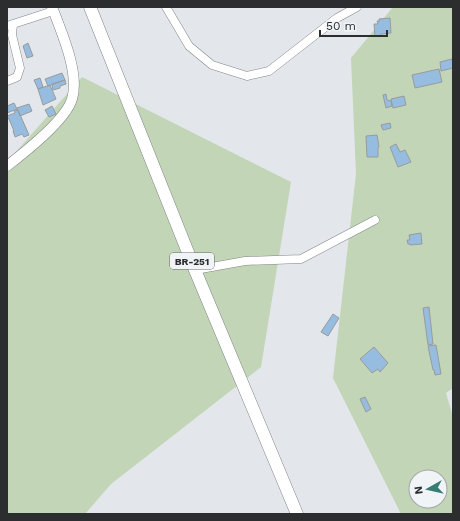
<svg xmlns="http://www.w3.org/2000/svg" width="460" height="521" font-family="'Work Sans',sans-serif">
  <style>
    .green { fill: #c2d5b6; fill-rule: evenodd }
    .building { fill: #96bddf; stroke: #989b9e }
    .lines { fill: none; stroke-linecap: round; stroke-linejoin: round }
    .minor-casing { stroke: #828588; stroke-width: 9 }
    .tertiary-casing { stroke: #828588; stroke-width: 11 }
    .primary-casing { stroke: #828588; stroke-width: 13 }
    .minor { stroke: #fff; stroke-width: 8 }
    .tertiary { stroke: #fff; stroke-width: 10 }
    .primary { stroke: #fff; stroke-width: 12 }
    .labels { text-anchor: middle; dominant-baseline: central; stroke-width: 3; stroke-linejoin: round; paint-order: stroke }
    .shield { fill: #f0f4f7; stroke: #67696b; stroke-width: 1 }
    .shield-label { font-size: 10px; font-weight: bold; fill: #2c2d2f }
  </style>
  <rect width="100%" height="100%" fill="#e3e6ea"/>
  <path class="green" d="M393,7h60v381l-7,5 7,24v97h-52l-68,-136 23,-204 -5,-116zM416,477h24v24h-24z
    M82,77l209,105 -30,185 -150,117 -26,30h-78v-352z"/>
  <path class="building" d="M390,18l1,15 -10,1v2h-6l-1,-12h4l-1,-3h2v-2z
    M28,43l5,13 -6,2 -4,-12z
    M452,59l1,9 -12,3 -1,-9z
    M439,69l3,13 -27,6 -3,-13z
    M62,73l3,7 -17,6 -3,-7z
    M40,78l3,9 -5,2 -4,-9z
    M65,80l1,4 -6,2v2l-7,2 -1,-6z
    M50,85l6,14 -13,6 -5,-16z
    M386,94l1,6 4,1 1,5 -6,2 -3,-13z
    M404,96l2,9 -13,3 -2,-9z
    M14,103l3,6 -10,4v-7z
    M29,104l3,7 -12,5 -3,-8z
    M52,106l4,8 -7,3 -4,-7z
    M18,110l11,25 -5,2 -2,-3 -7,3 -2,-6h1l-5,-12 -2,-1v-2l8,-3 -1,-2z
    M390,123l1,5 -8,2 -2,-5z
    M377,135l2,12h-1v10h-11l-1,-21z
    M396,144l4,8 5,-2 6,12 -13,5 -8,-20z
    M421,233l1,11 -12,1v-1h-2l-1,-4h3l-1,-5z
    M429,307l4,37 -5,1 -5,-37z
    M333,314l6,4 -11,18 -7,-4z
    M436,345l5,29 -6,1 -1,-5h-1l-5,-24z
    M374,347l14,16 -8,9 -2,-3 -6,4 -12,-14z
    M365,397l6,12 -5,3 -6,-13z"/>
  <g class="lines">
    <defs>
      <path id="minor" d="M166,7l23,39 23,19 35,11 22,-5 68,-53 20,-11
        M7,26l46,-15
        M7,81l10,-4 3,-9 -8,-33 1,-11
        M195,270l50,-9 56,-2 74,-39"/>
      <path id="tertiary" d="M7,166c18,-14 59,-46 65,-67 8,-26 -11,-68 -20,-92"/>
      <path id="primary" d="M90,7l105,263 102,244"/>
    </defs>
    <use href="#minor" class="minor-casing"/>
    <use href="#tertiary" class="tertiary-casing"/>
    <use href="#primary" class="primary-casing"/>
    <use href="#minor" class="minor"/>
    <use href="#tertiary" class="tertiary"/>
    <use href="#primary" class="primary"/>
  </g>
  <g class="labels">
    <rect class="shield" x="170" y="253" width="44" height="16" rx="3"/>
    <g class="shield-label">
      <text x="192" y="261">BR-251</text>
    </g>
  </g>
  <rect width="460" height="521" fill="none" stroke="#2c2d2f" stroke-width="16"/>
  <g transform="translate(428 489) rotate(262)"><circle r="19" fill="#f0f4f7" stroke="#a2a4a7"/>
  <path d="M0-3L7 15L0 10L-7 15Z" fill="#367c73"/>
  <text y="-6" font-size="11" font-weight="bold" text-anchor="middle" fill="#2c2d2f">N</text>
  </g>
  <path d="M320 30v6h67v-6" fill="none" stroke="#2c2d2f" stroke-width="2"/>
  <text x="326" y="30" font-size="12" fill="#2c2d2f" stroke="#f0f4f7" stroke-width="3" paint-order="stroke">50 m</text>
</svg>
